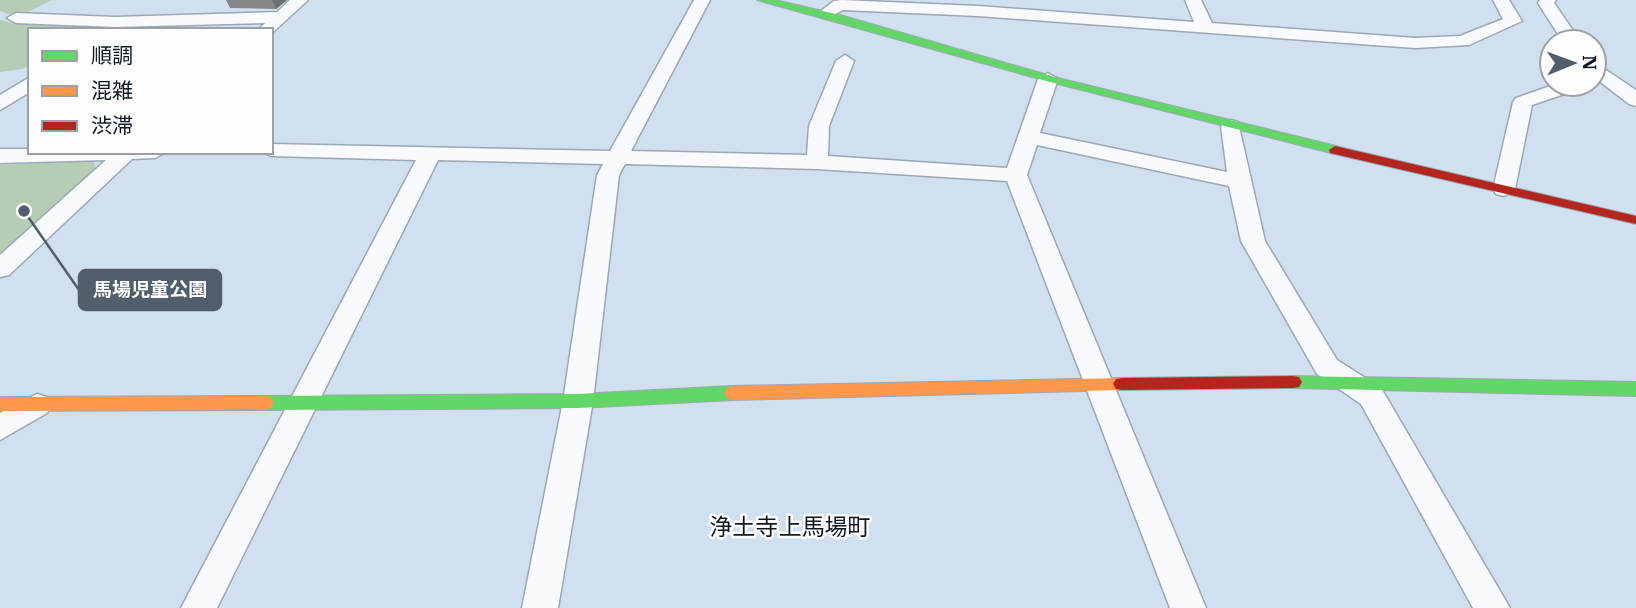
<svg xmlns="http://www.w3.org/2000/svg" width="1636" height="608" font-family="'IBM Plex Serif','Noto Sans JP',serif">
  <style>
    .green { fill: #b6ccb5 }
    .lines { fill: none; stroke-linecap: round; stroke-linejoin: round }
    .street-casing { stroke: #9ba7b4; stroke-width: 3 }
    .fast-casing { stroke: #9ba7b4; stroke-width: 2 }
    .slow-casing { stroke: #9ba7b4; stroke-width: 2 }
    .jam-casing { stroke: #9ba7b4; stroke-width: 2 }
    .street { fill: #f8fafd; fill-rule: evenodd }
    .fast { fill: #63d668; fill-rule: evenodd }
    .slow { fill: #ff974d; fill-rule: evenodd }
    .jam { fill: #b3261e; fill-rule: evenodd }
    .wall { fill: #85878a }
    .shaded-wall { fill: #6c6e70 }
    .labels { text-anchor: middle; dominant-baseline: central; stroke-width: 5; stroke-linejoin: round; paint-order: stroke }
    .near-neighbourhood-label { font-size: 23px; fill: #0e1823; stroke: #fdfdfd }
    .leader { fill: none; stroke: #525e6b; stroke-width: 2.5 }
    .callout-dot { fill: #525e6b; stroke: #fdfdfd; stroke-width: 2.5 }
    .callout { fill: #525e6b; stroke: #525e6b; stroke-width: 2.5 }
    .callout-label { font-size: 19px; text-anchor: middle; font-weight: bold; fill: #fff }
  </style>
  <rect width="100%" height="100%" fill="#d0e0f1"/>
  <path class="green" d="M0,0h52l-34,17 -18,-6z
    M0,20l8,2 62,4 -5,4h-35v34l-7,5 -23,3z
    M93,161l3,7 -96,86v-89z"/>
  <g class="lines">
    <defs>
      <path id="street" d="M290,0h18l-37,34v-4l-12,-1 6,-6 -150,4 -99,-4 -9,-5 9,-5 99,4 162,-5z
        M694,0h16l-79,151 176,4 2,-29 27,-65 9,-6 9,6 -25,65 -1,30 179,12 31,-89 10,-6 10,6 -18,54 187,39 -6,-46 10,-6 7,2 27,119 72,119 44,28 129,220h-37l-112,-204 -44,-30 -76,-133 -12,-55 -192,-41 -10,30 179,433h-36l-163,-427 -190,-12 -192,-5 -6,11 -26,226 -35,207h-36l41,-207 34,-226 6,-11 -165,-4 -221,448h-36l235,-448 -145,-4 -9,-4h9v-8l339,7z
        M842,0l136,6 216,16 -9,-22h16l11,23 203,15 45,-2 43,-17 -10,-19h16l13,21 -53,24 -54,3 -437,-32 -135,-6 -17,9 -9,-5 17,-13z
        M1540,0h16l-2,3 27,39h-18l-25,-39z
        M1594,62l42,28v16l-7,-2 -35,-27z
        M30,77v15l-30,18v-15z
        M1556,84h29l-3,4 -50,17 -17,84 -11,7 -8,-2 -3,-5 20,-87 3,-4z
        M0,149h30v3h136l-11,6 -23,1 -123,116 -9,2v-22l106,-95 -106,3z
        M37,394l10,3 5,8 -5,8 -47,27v-27z"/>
      <path id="fast" d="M757,0h18l65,15 218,63 282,69 1,3 -6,4 -285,-72z
        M1293,376l343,6v14l-343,-8 -6,-1 -3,-5 3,-5z
        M733,386l6,2 3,5 -3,5 -6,2 -155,8 -313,2 -6,-2 -3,-5 3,-5 6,-2 313,-2z"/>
      <path id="slow" d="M1122,378l6,1 3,5 -3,5 -6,1 -389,10 -6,-2 -3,-5 3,-5 6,-2z
        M265,396l6,2 3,5 -3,5 -6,2 -265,1v-14z"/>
      <path id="jam" d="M1335,146l301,70v8l-306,-71 -1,-3z
        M1293,376l6,1 3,5 -3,5 -6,1 -171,2 -6,-1 -3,-5 3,-5 6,-1z"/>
    </defs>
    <use href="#street" class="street-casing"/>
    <use href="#fast" class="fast-casing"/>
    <use href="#slow" class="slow-casing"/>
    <use href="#jam" class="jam-casing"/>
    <use href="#street" class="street"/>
    <use href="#fast" class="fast"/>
    <use href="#slow" class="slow"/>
    <use href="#jam" class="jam"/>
  </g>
  <path class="wall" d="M226,0h61l-11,9 -46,-1z"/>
  <path class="shaded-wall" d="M272,0h15l-11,9z"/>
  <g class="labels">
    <g class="near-neighbourhood-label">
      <text x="790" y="526">浄土寺上馬場町</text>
    </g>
  </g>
  <path class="leader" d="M24 211L79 290"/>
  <circle class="callout-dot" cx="24" cy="211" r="7"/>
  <rect class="callout" x="79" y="270" width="142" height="40" rx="7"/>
  <g class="callout-label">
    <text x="150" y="296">馬場児童公園</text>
  </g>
  <rect x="28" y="28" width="245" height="126" fill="#fdfdfd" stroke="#9da1a6" stroke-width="2"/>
  <rect x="42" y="51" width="35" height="10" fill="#63d668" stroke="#9da1a6" stroke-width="2"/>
  <text x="91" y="63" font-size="21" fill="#0e1823">順調</text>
  <rect x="42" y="86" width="35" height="10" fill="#ff974d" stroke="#9da1a6" stroke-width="2"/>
  <text x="91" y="98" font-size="21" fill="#0e1823">混雑</text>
  <rect x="42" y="121" width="35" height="10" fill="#b3261e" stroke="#9da1a6" stroke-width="2"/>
  <text x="91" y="133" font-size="21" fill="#0e1823">渋滞</text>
  <g transform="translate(1573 63) rotate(89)"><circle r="33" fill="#fdfdfd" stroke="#9da1a6" stroke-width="2"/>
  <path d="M0-5L12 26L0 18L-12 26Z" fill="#525e6b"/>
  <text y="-10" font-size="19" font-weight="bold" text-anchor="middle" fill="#0e1823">N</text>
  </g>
</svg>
